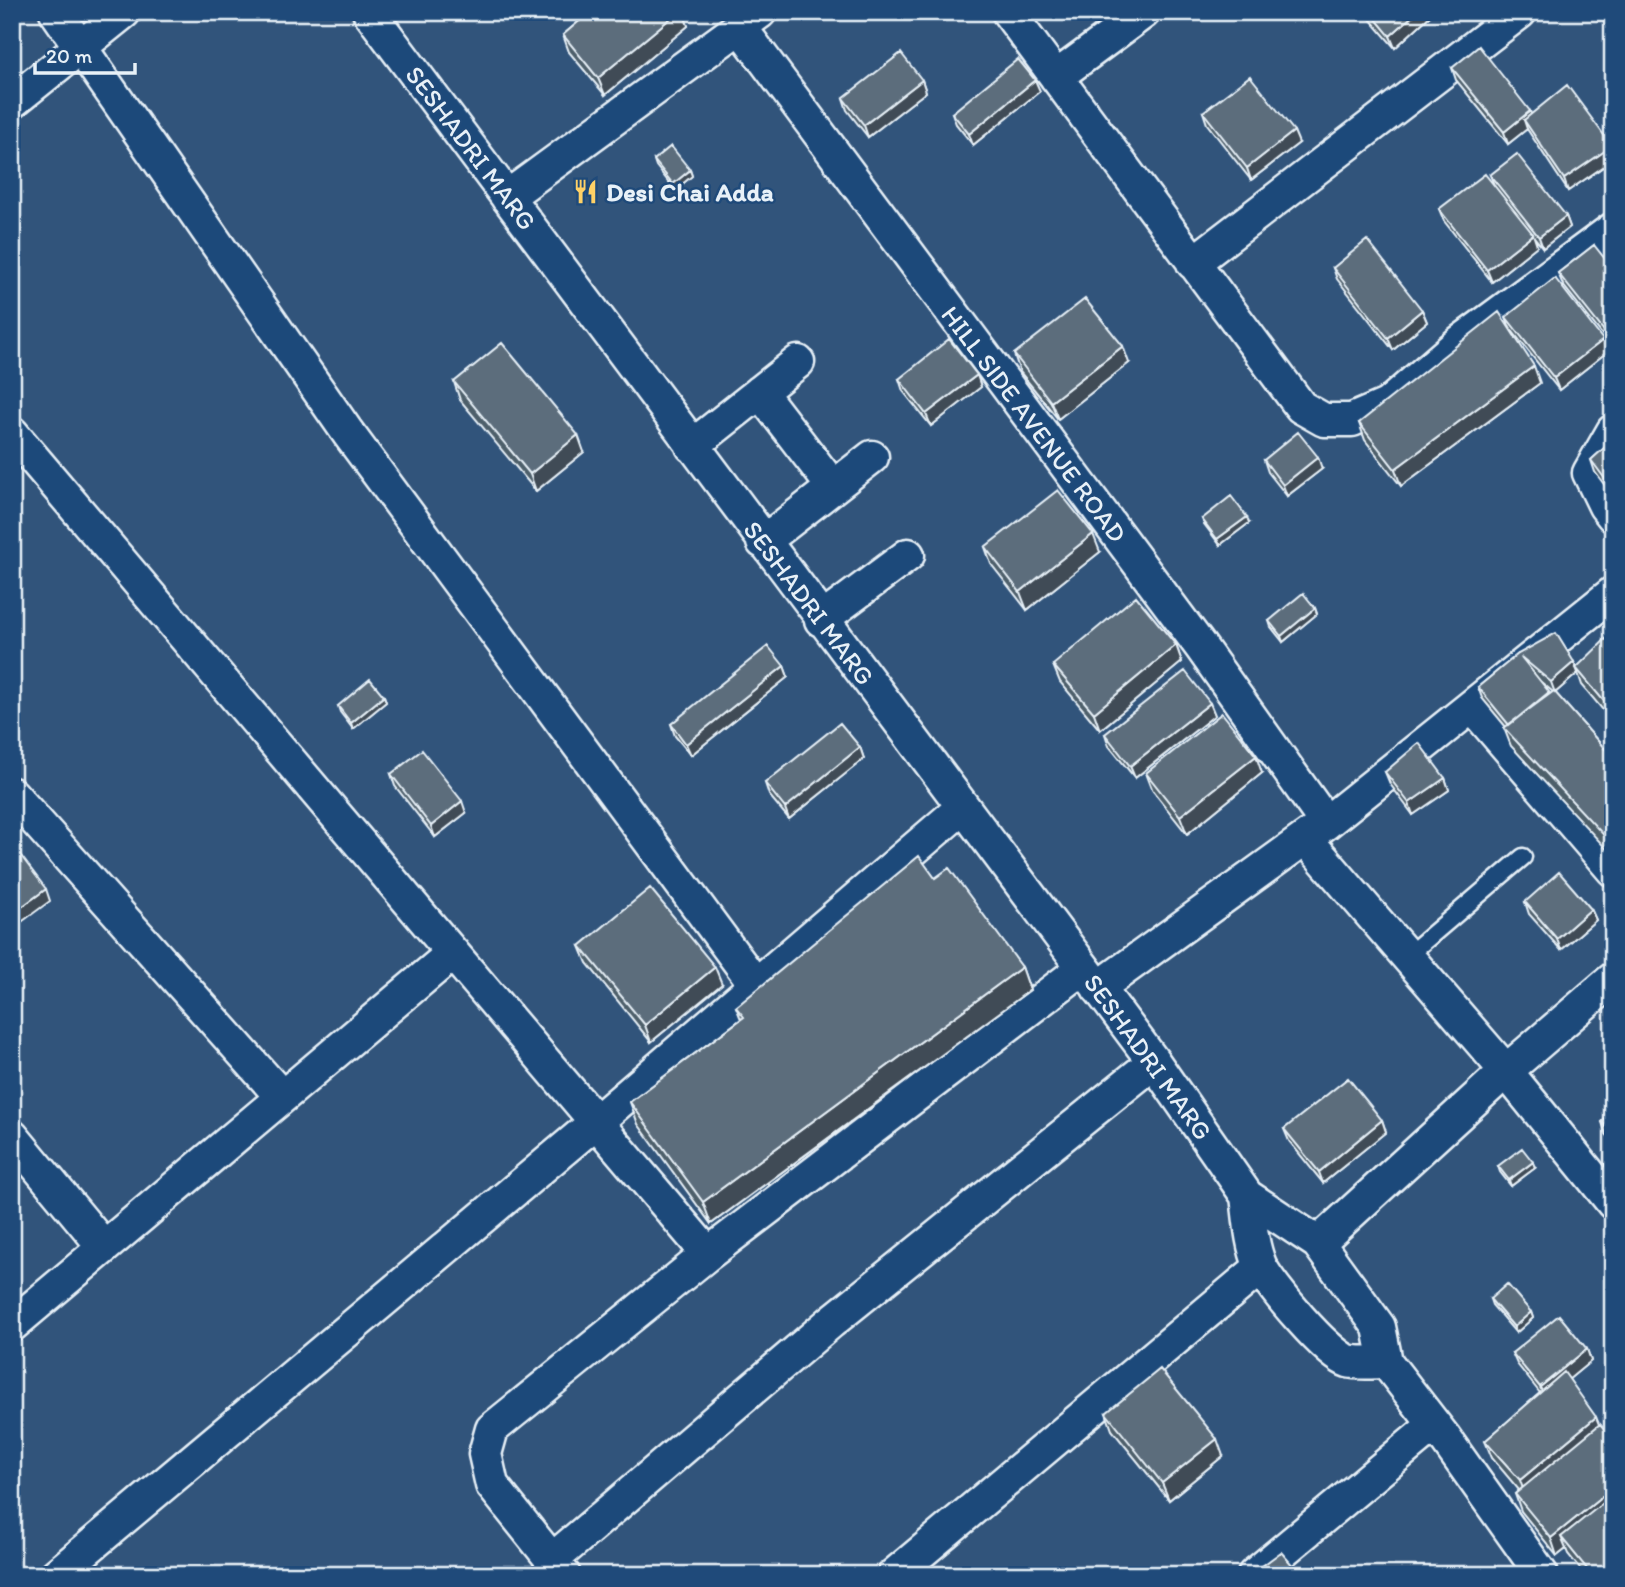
<svg xmlns="http://www.w3.org/2000/svg" width="1625" height="1587" font-family="Itim,sans-serif">
  <style>
    .lines { fill: none; stroke-linecap: round; stroke-linejoin: round }
    .lane-casing { stroke: #e8f1f8; stroke-width: 21 }
    .street-casing { stroke: #e8f1f8; stroke-width: 37 }
    .lane { stroke: #1f4a7a; stroke-width: 16 }
    .street { stroke: #1f4a7a; stroke-width: 32 }
    .wall { fill: #4e5e6b; stroke: #e8f1f8; stroke-width: 2; fill-rule: evenodd }
    .shaded-wall { fill: #404c57; stroke: #e8f1f8; stroke-width: 2 }
    .building { fill: #5b6d7c; stroke: #e8f1f8; stroke-width: 2 }
    .labels { text-anchor: middle; dominant-baseline: central; stroke-width: 5; stroke-linejoin: round; paint-order: stroke }
    .street-label { font-size: 26px; fill: #e8f1f8; stroke: #1f4a7a }
    .poi-label { font-size: 26px; font-weight: bold; fill: #e8f1f8; stroke: #1f4a7a; text-anchor: start }
  </style>
  <rect width="100%" height="100%" fill="#31547b"/>
  <filter id="ink" filterUnits="userSpaceOnUse"><feTurbulence type="fractalNoise" baseFrequency=".0143" numOctaves="2"/><feDisplacementMap in="SourceGraphic" scale="14" xChannelSelector="R" yChannelSelector="G"/><feConvolveMatrix kernelMatrix="1 2 1 2 8 2 1 2 1" color-interpolation-filters="sRGB"/></filter>
  <g filter="url(#ink)">
    <g class="lines">
      <defs>
        <path id="lane" d="M1407,956l116,-99"/>
        <path id="street" d="M56,12l292,421 408,552
          M369,12l785,1050 93,134 71,47 61,84 7,35 58,75 98,138
          M1008,12l293,395 23,13h28l35,-15 73,-63 153,-113
          M740,27l461,620 125,176
          M1056,77l88,-65
          M12,102l112,-90
          M507,197l253,-185
          M1193,263l327,-251
          M760,392l73,95
          M1613,431l-24,42 16,33 8,10
          M12,433l696,821
          M692,446l106,-84
          M763,542l109,-85
          M821,620l87,-65
          M1472,706l141,164
          M12,794l270,303
          M1305,838l201,233 107,132
          M1098,988l228,-165 287,-230
          M12,1136l92,111
          M1247,1196c3,23 4,47 13,69 9,20 68,90 88,96 11,3 27,1 38,1
          M1318,1243l188,-172 107,-92
          M12,1325l441,-372
          M552,1560l279,-238 323,-260
          M56,1575l540,-453 367,-315
          M564,1575l-72,-90 -7,-31 7,-25 216,-175 375,-286
          M894,1575l367,-308
          M1254,1575l180,-150"/>
      </defs>
      <use href="#lane" class="lane-casing"/>
      <use href="#street" class="street-casing"/>
      <use href="#lane" class="lane"/>
      <use href="#street" class="street"/>
    </g>
    <path class="wall" d="M590,12h93l5,14 -83,69 -36,-43 -6,-17z
      M1364,12h67l1,2 -37,34z
      M1452,68l79,47 82,32v13l-45,31 -41,-62 -19,15 -52,-64z
      M922,80l4,12 -58,45 -21,-27 -4,-12z
      M1040,91l-67,54 -17,-21 -4,-11z
      M1203,112l96,31 -48,37 -44,-56z
      M654,160l36,10 2,6 -17,14 -19,-24z
      M1490,175l76,41 4,11 -27,21 -9,-11 3,9 -45,36 -48,-61 -5,-12 55,-24z
      M1594,245l14,97 -45,-57 -5,-12z
      M1333,268l89,42 5,12 -34,28 -56,-71z
      M1506,317l101,35 -48,38 -49,-62z
      M1014,354l115,9 -71,56 -38,-47z
      M977,375l4,12 -50,39 -28,-35 -4,-12z
      M454,382l130,70 -48,39 -76,-91z
      M1540,383l-139,103 -36,-46 -6,-17z
      M1613,440v61l-4,-10 -14,-19 -4,-12z
      M1264,460l58,9 -35,27 -19,-24z
      M1202,519l47,4 -29,22 -16,-21z
      M985,547l115,5 -73,58 -36,-46z
      M1315,608l2,6 -34,28 -12,-15 -2,-6z
      M1613,636v86l-31,-37 -4,-12 -23,20 58,65v98l-102,-110 -7,-18 2,-1 -24,-29 -4,-11 40,-33 56,8 2,6zM1541,682l12,10 -3,2z
      M1176,645l6,17 -82,68 -40,-48 -7,-17z
      M784,666l4,11 -97,78 -16,-19 -4,-12z
      M384,696l2,6 -33,27 -13,-17 -2,-6z
      M1215,715l-80,63 -26,-32 -4,-12z
      M860,747l4,12 -75,60 -20,-24 -4,-12z
      M1385,772l60,6 4,12 -36,25 -23,-31z
      M1146,773h116l-75,61 -34,-43z
      M391,774l75,39 -31,24 -40,-51z
      M935,878l87,89 8,23 -319,234 -73,-100 -8,-22 111,-83 -5,-12z
      M1525,902l66,7 5,11 -35,30 -32,-36z
      M580,946l142,38 -71,58 -64,-79z
      M1613,1112v30l-7,-8 -4,-12z
      M1382,1120l4,12 -63,51 -34,-42 -5,-12z
      M1498,1166l37,2 -24,18 -11,-14z
      M1490,1299l41,13 2,6 -17,15 -24,-28z
      M1587,1349l4,12 -22,18 44,196h-28l-17,-21 -2,-5 -9,7 -36,-45 -6,-17 4,-4 -27,-32 -7,-17 55,-48 -23,-29 -5,-11z
      M1106,1413l117,43 -54,44 -57,-70z"/>
    <path class="shaded-wall" d="M678,12h5l5,14 -83,69 -7,-17z
      M1279,12h13l-10,7z
      M1417,12h14l1,2 -37,34 -5,-12z
      M922,80l4,12 -58,45 -4,-12z
      M1035,80l5,11 -67,54 -4,-11z
      M1530,111l4,12 -10,-3 3,9 -19,15 -4,-12z
      M1294,131l5,12 -48,37 -4,-12z
      M1612,146l1,14 -45,31 -4,-12z
      M690,170l2,6 -17,14 -2,-6z
      M1566,216l4,11 -27,21 -4,-11z
      M1533,234l4,12 -45,36 -5,-12z
      M1422,310l5,12 -34,28 -5,-12z
      M1613,323v16l-5,3 -4,-11z
      M1603,340l4,12 -48,38 -5,-12z
      M1123,346l6,17 -71,56 -7,-17z
      M1534,366l6,17 -139,103 -6,-17z
      M977,375l4,12 -50,39 -5,-12z
      M578,435l6,17 -48,39 -6,-17z
      M1318,457l4,12 -35,27 -4,-11z
      M1247,517l2,6 -29,22 -3,-6z
      M1093,534l7,18 -73,58 -7,-18z
      M1315,608l2,6 -34,28 -2,-6z
      M1176,645l6,17 -82,68 -6,-17z
      M1574,662l4,11 -23,20 -4,-11z
      M784,666l4,11 -97,78 -5,-11z
      M384,696l2,6 -33,27 -2,-6z
      M1210,703l5,12 -80,63 -5,-12z
      M860,747l4,12 -75,60 -4,-11z
      M1256,756l6,17 -75,61 -7,-18z
      M1445,778l4,12 -36,25 -4,-12z
      M462,801l4,12 -31,24 -4,-11z
      M46,889l4,12 -38,28v-15z
      M1591,909l5,11 -35,30 -4,-11z
      M715,967l7,17 -71,58 -6,-17z
      M1022,967l8,23 -319,234 -8,-22z
      M1382,1120l4,12 -63,51 -4,-11z
      M1533,1162l2,6 -24,18 -2,-6z
      M1531,1312l2,6 -17,15 -2,-6z
      M1587,1349l4,12 -46,38 -5,-12z
      M1596,1417l7,17 -77,64 -6,-18z
      M1217,1439l6,17 -54,44 -7,-17z
      M1613,1488v23l-52,26 5,12 -9,7 -6,-18z"/>
    <path class="building" d="M590,12h88l-80,66 -35,-43z
      M1370,12h47l-27,24z
      M1479,46l51,65 -26,21 -52,-64z
      M901,53l21,27 -58,45 -21,-27z
      M1018,59l17,21 -66,54 -17,-21z
      M1250,76l44,55 -47,37 -44,-56z
      M1567,85l45,61 -48,33 -40,-59z
      M671,146l19,24 -17,14 -19,-24z
      M1517,154l49,62 -27,21 -49,-62z
      M1485,174l48,60 -46,36 -48,-61z
      M1367,240l55,70 -34,28 -55,-70z
      M1594,245l19,24v54l-9,8 -46,-58z
      M1555,278l48,62 -49,38 -48,-61z
      M1085,299l38,47 -72,56 -37,-48z
      M1499,312l35,54 -139,103 -36,-46z
      M949,339l28,36 -51,39 -27,-35z
      M502,343l76,92 -48,39 -76,-92z
      M1298,432l20,25 -35,28 -19,-25z
      M1613,440v45l-2,2 -20,-27z
      M1058,490l35,44 -73,58 -35,-45z
      M1231,496l16,21 -30,22 -15,-20z
      M1303,593l12,15 -34,28 -12,-15z
      M1136,596l40,49 -82,68 -41,-48z
      M1556,633l18,29 -23,20 -30,-25 28,35 -40,33 -31,-38 40,-33z
      M1611,634l2,2v76l-37,-44z
      M768,646l16,20 -98,78 -15,-20z
      M1185,671l25,32 -80,63 -25,-32z
      M370,679l14,17 -33,27 -13,-17z
      M1554,691l59,67v87l-109,-117z
      M1222,713l34,43 -76,60 -34,-43z
      M840,723l20,24 -75,61 -20,-25z
      M1419,743l26,35 -36,25 -24,-31z
      M422,750l40,51 -31,25 -40,-52z
      M12,844l34,45 -34,25z
      M919,856l16,22 14,-10 73,99 -319,235 -73,-100 114,-85 -8,-10z
      M1559,872l32,37 -34,30 -32,-37z
      M650,888l65,79 -70,58 -65,-79z
      M1348,1078l34,42 -63,52 -35,-43z
      M1613,1112v23l-11,-13z
      M1522,1148l11,14 -24,18 -11,-14z
      M1507,1284l24,28 -17,15 -24,-28z
      M1559,1315l28,34 -47,38 -28,-34z
      M1160,1369l57,70 -55,44 -56,-70z
      M1564,1372l32,45 -76,63 -35,-39z
      M1600,1424l13,15v49l-62,50 -36,-44z
      M1613,1495v80h-21l-31,-38z
      M1281,1552l20,23h-51z
      M1030,1569l5,6h-10z"/>
  </g>
  <defs>
    <symbol id="restaurant-bare" viewBox="-9 -9 18 18"><path d="M-5-6h1v4h1v-4h1v4h1v-4h1v5L-1.5 .5V6h-2V.5L-5-1ZM5-6V6H3V1.5H1.5Q1.5-4 5-6Z" fill="#ffd166" stroke="#1f4a7a" stroke-width="2.5" paint-order="stroke"/></symbol>
  </defs>
  <g fill-rule="evenodd">
    <use href="#restaurant-bare" x="568" y="174" width="35" height="35"/>
  </g>
  <g class="labels">
    <g class="street-label">
      <text transform="translate(471 148) rotate(53)">SESHADRI MARG</text>
      <text transform="translate(1034 424) rotate(53)">HILL SIDE AVENUE ROAD</text>
      <text transform="translate(809 603) rotate(53)">SESHADRI MARG</text>
      <text transform="translate(1148 1057) rotate(54)">SESHADRI MARG</text>
    </g>
    <g class="poi-label">
      <text x="606" y="192">Desi Chai Adda</text>
    </g>
  </g>
  <rect width="1625" height="1587" fill="none" stroke="#1f4a7a" stroke-width="42"/>
  <rect x="21" y="21" width="1583" height="1545" fill="none" stroke="#e8f1f8" stroke-width="2.5" filter="url(#ink)"/>
  <path d="M35 63v10h100v-10" fill="none" stroke="#e8f1f8" stroke-width="3.5"/>
  <text x="46" y="63" font-size="21" fill="#e8f1f8" stroke="#1f4a7a" stroke-width="5" paint-order="stroke">20 m</text>
</svg>
